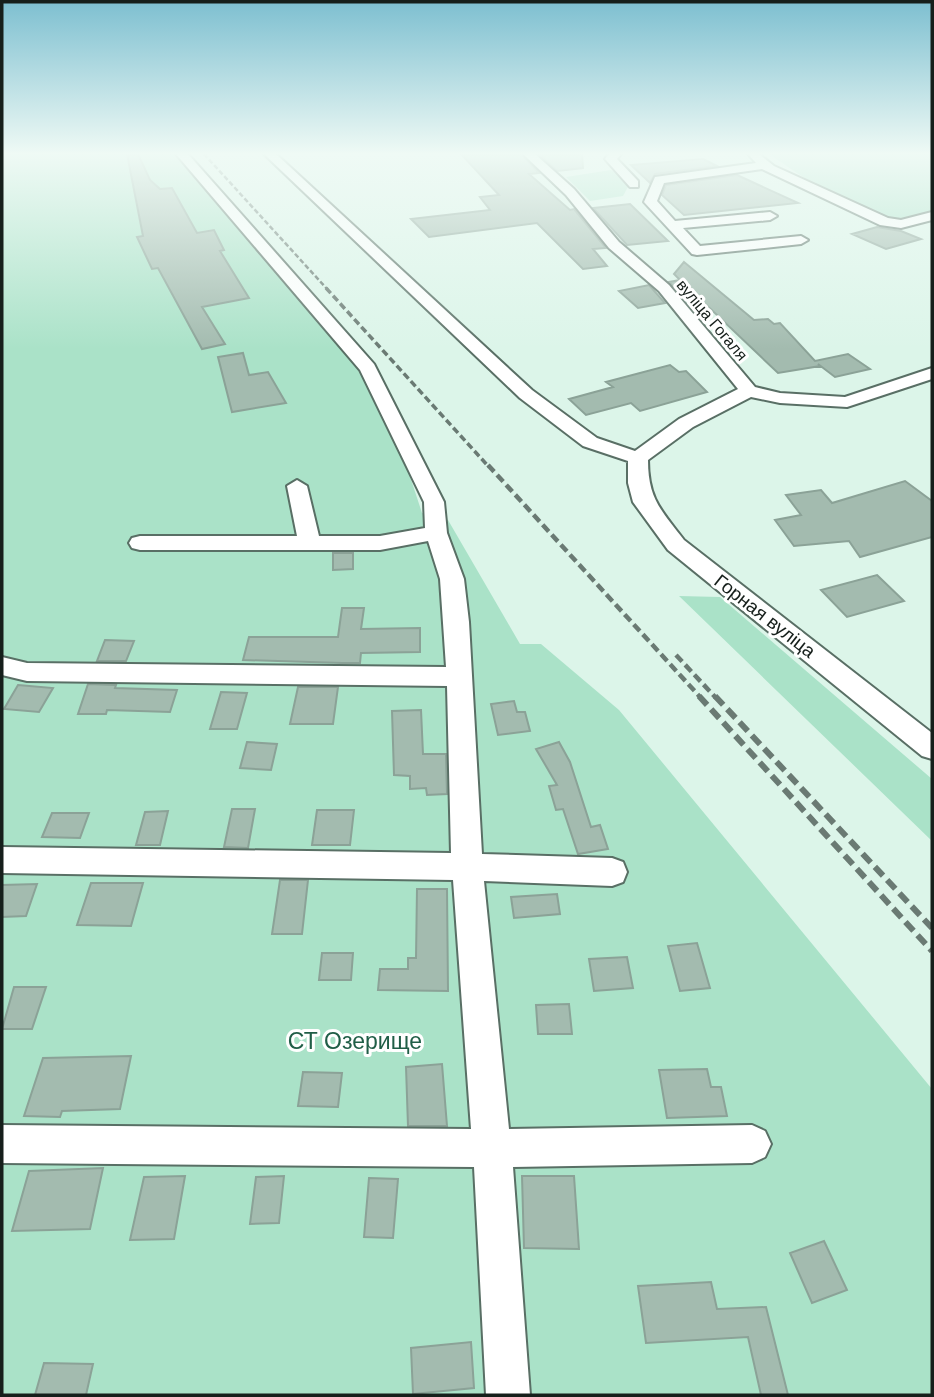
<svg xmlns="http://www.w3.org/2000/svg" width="934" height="1397" font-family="Helvetica,sans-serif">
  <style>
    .green { fill: #aae2c8 }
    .building { fill: #a3bbaf; stroke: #8ba297; stroke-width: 2 }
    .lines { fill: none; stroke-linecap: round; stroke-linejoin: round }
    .minor-casing { stroke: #596f65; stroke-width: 4 }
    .minor { fill: #fff; fill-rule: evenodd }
    .rail-far3 { stroke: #6a7a73; stroke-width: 2.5; stroke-dasharray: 5 2.5; stroke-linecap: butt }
    .rail-far2 { stroke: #6a7a73; stroke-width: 3.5; stroke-dasharray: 7 3.5; stroke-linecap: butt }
    .rail-far1 { stroke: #6a7a73; stroke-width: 4.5; stroke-dasharray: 9 4.5; stroke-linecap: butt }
    .rail { stroke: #6a7a73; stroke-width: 6; stroke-dasharray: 12 6; stroke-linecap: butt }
    .labels { text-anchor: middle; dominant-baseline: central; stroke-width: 6; stroke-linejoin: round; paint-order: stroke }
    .far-street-label { font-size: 16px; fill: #161f1b; stroke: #fff }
    .street-label { font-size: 19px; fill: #161f1b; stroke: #fff }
    .near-park-label { font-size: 23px; fill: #205e47; stroke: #fff }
  </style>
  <rect width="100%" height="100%" fill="#dcf5e9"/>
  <path class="green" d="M2,154h173l183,215 43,80 21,64 26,7 72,124h21l78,66 313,379v306h-930z
    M769,154h163v57c-15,5 -31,12 -48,8 -35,-8 -85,-45 -115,-65z
    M611,170l13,7 5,8 -6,11 -33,5 -24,-24z
    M679,596l41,1 212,182v62z"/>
  <path class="building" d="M127,154h11l12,26 10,9 12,-1 25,45 17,-3 10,20 -4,1 29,47 -47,9 23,37 -23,5 -44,-81 -6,1 -15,-32 6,-1z
    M461,154h60l18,19 -10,1 41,36 4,-1 32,39 -13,1 14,17 -24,3 -46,-46 -108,14 -18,-18 79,-9 -10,-13 19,-2z
    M539,154h43l1,14 -26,3z
    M703,159l14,7 -62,8 -5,9 -19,-18z
    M737,175l61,28 -114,12 -22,-20 4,-10z
    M630,204l38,37 -41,4 -34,-37z
    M877,227l24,4 20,8 -35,10 -34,-15z
    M684,262l70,58 14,-1 6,5 6,-1 35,38 33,-7 22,15 -35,8 -17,-13 2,2 -42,7 -81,-77 -13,3 -15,-17 11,-2 -6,-6z
    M649,285l16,18 -27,5 -19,-17z
    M243,353l6,22 19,-3 18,31 -54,9 -14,-55z
    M670,365l9,7 7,-1 21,21 -67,19 -9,-8 -45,12 -17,-16 44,-12 -7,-5z
    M905,481l27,20v36l-72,20 -11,-16 -55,5 -19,-26 26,-5 -15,-20 35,-5 11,13z
    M333,553h20v16l-20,1z
    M877,575l27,26 -57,16 -26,-27z
    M342,608h22l-3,21 59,-1v24l-59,1 -1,10h-18l-99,-3 6,-23h89z
    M105,640l29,1 -8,20h-29z
    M88,684l28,1 -1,3 62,2 -7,22 -63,-2 -1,4h-28z
    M18,685l35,3 -14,24 -35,-3z
    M298,687h40l-5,37h-43z
    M221,692l26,1 -10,36h-27z
    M514,701l3,11h8l5,19 -32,4 -7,-31z
    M421,710l2,44h23l1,40 -20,1 -1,-7 -16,1v-13l-16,-1 -2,-64z
    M247,742l30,2 -6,26 -31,-2z
    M559,742l11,20 21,65 9,-2 8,24 -30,5 -15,-45 -7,1 -7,-24 8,-1 -21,-36z
    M232,809h23l-7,39 -24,-1z
    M317,810h37l-4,35h-38z
    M168,811l-8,34h-24l9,-33z
    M52,813h37l-9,25 -38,-1z
    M280,880h28l-6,54h-30z
    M91,883h52l-12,43 -54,-1z
    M37,884l-11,32 -24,1v-32z
    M417,889h30l1,102 -70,-1 2,-21h28v-11h8z
    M557,894l3,20 -46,4 -3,-21z
    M697,943l13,45 -30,3 -12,-45z
    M322,953h31l-2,27h-32z
    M627,957l6,31 -39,3 -5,-32z
    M14,987h32l-14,42h-30z
    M569,1004l3,30h-34l-2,-29z
    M131,1056l-11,53 -58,2 -2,6 -36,-1 19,-58z
    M442,1064l5,62h-39l-2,-59z
    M707,1069l4,18h10l6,29 -60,2 -8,-48z
    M303,1072l39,1 -4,34 -40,-1z
    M103,1168l-13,61 -78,2 17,-60z
    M185,1176l-11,63 -44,1 14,-63z
    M284,1176l-5,47 -29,1 6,-47z
    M522,1176h52l5,73 -55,-1z
    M369,1178l29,1 -5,59 -29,-1z
    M824,1241l23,49 -35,13 -22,-50z
    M711,1282l6,27 49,-2 22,88h-27l-13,-58 -102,6 -8,-57z
    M471,1342l3,46 -61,6 -2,-46z
    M44,1363l49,1 -7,31h-51z"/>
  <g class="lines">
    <defs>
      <path id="minor" d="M176,154h12l186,210 70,138 3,31 17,46 5,43 13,232 130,4 11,4 4,10 -4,10 -11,4 -128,-5 25,248 243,-4 13,6 6,13 -6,13 -13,6 -239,4 17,228h-44l-12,-228 -472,-4v-38l469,4 -18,-249 -451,-7v-26l449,6 -4,-167 -420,-5 -25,-6v-18l25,6 419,4 -6,-88 -12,-38 -48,9h-240l-8,-2 -3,-5 3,-5 8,-2h157l-10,-50 10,-6 10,6 12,50h61l45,-8 -1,-26 -64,-132z
        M264,154h12l256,236 65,48 38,13 44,-32 59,-30 -79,-98 -50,-43 -43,-53 -43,-41h12l39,35 45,53 50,43 86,102 25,6 65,4 87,-29v11l-85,28 -67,-4 -29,-6 -58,30 -45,33c0,39 13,50 36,80l248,193v26l-10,-3 -254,-206 -35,-48 -5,-19v-22l-45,-15 -63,-48z
        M609,154h12l-4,5 21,22v6h-8l-25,-28z
        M748,154h11l15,12 114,52 13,2 31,-8v8l-31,8 -21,-3 -118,-56 -98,14 -7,18 18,20 95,-9 7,4 -7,4 -87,8 17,18 101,-10 7,4 -7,4 -104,11 -5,-1 -48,-52 11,-25 101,-14z"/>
    </defs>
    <use href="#minor" class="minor-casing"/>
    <use href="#minor" class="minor"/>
    <path class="rail-far3" d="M204,154l124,136"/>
    <path class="rail-far2" d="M326,288l163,179"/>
    <path class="rail-far1" d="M488,465l213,233
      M676,655l40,43"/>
    <path class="rail" d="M699,696l233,255
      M715,696l217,232"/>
  </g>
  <linearGradient id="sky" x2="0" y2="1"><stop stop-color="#7dbfd0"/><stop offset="0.44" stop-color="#effaf5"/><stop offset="1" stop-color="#effaf5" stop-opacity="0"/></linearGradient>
  <rect width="934" height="349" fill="url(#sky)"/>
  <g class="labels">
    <g class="far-street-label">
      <text transform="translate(712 320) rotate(50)">вуліца Гогаля</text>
    </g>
    <g class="street-label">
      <text transform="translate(765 616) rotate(38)">Горная вуліца</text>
    </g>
    <g class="near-park-label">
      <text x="355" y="1041">СТ Озерище</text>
    </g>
  </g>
  <rect width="934" height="1397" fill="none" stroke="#161f1b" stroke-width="7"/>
</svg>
